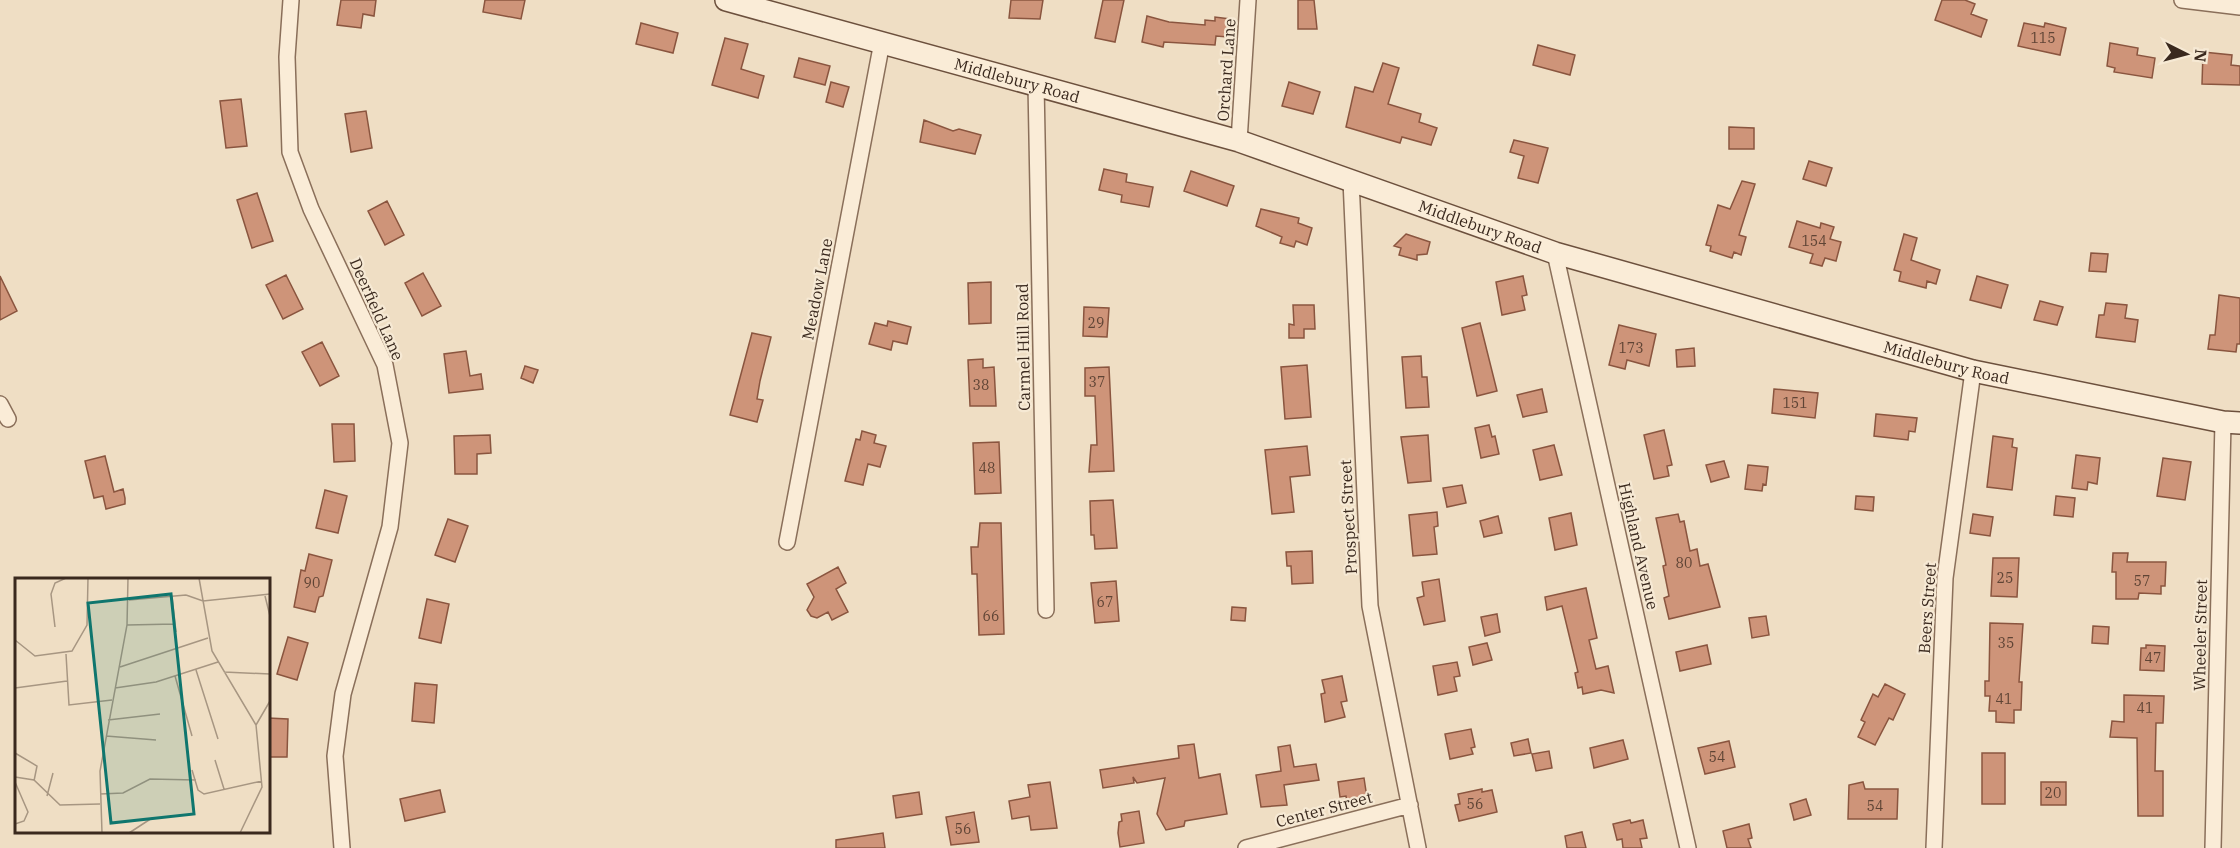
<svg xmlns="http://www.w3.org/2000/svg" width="2240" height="848" font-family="'IBM Plex Serif',serif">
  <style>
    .building { fill: #ce9479; stroke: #8a553f; stroke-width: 1.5 }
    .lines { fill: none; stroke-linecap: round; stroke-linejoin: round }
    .street-casing { stroke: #8a6f5a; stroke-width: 18 }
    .secondary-casing { stroke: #6c503d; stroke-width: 24 }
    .street { stroke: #faecd7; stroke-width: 15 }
    .secondary { stroke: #faecd7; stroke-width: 21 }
    .labels { text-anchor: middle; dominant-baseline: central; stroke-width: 4.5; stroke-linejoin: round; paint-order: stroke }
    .number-label { font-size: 14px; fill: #5f4435 }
    .street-label { font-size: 16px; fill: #3a291e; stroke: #f6e9d4 }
    .inset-road { fill: none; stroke: #a79682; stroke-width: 1.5 }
    .view { fill: #0f766e; fill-opacity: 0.15; stroke: #0f766e; stroke-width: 3 }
    .inset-edge { fill: none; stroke: #3a291e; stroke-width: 3 }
  </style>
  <rect width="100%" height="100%" fill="#efdec4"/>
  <path class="building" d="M341,0h35l-2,16 -11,-2 -2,14 -24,-3z
    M485,0h40l-4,19 -38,-7z
    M1011,0h32l-3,19 -31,-1z
    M1103,0h21l-9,42 -20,-4z
    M1298,0h16l3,29h-19z
    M1942,0h23l10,4 -4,10 16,6 -6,17 -46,-17z
    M1147,16l22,6 36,3v-5l10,1v-4l15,2 -2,18 -12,-1 -1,9 -51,-3 -1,5 -21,-5z
    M641,23l37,10 -5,20 -37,-9z
    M2024,23l20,4 1,-4 21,5 -6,27 -42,-9z
    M725,38l23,6 -7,25 23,7 -6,22 -46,-13z
    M2110,43l28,5 -1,7 18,3 -3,20 -38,-6 1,-4 -8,-2z
    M1538,45l37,10 -5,20 -37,-10z
    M2203,52l29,3 -1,10 9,1v19l-38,-1z
    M799,58l31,8 -5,19 -31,-8z
    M1383,63l16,5 -11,36 33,10 -2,8 18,6 -6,17 -29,-8 -2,6 -54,-16 9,-40 18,5z
    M831,82l18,5 -6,20 -17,-5z
    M1289,82l31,10 -7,22 -31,-8z
    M241,99l6,47 -21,2 -6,-47z
    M366,111l6,37 -21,4 -6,-38z
    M924,120l29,11 6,-2 22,6 -6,19 -55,-12z
    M1729,127l25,1v21h-25z
    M1514,140l34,8 -10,35 -20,-5 6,-22 -14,-4z
    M1809,161l23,7 -6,18 -23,-7z
    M1104,169l23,5 -1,8 27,5 -4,20 -28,-5 1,-7 -23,-5z
    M1191,171l43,15 -7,20 -43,-15z
    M1742,181l13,3 -16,51 7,2 -5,18 -7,-3 -2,6 -22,-7 1,-5 -5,-1 12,-40 12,4z
    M257,193l16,48 -21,7 -15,-48z
    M387,201l17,34 -19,10 -17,-34z
    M1261,209l38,9 -1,5 14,5 -5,17 -11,-4 -2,6 -14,-4 2,-6 -26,-11z
    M1797,221l23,7 1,-5 13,4 -4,12 11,3 -5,19 -11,-3 -3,8 -12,-3 3,-9 -24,-7z
    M1406,234l24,8 -3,12 -10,1v5l-18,-5 2,-7 -7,-2z
    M1904,234l13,4 -6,22 29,10 -4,14 -9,-3 -1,7 -27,-7 2,-9 -7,-2z
    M2091,253l17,1 -2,18 -17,-1z
    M423,273l18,33 -19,10 -17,-33z
    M286,275l17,34 -20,10 -17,-34z
    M0,276l17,35 -17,9z
    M1523,276l4,19 -5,1 3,14 -23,5 -6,-33z
    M1977,276l31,9 -7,23 -31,-8z
    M991,282v41l-22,1 -1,-41z
    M2219,295l21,3v46h-3l-1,8 -28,-3 2,-14h5z
    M2040,301l23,6 -6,18 -23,-5z
    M2106,303l21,2 -2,13 13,2 -3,22 -39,-5 3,-22h5z
    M1293,305h21l1,24h-11v9h-15v-14l5,1z
    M1084,307l25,1 -2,29 -24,-1z
    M888,321l23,6 -4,17 -14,-3 -2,9 -22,-6 6,-21 12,3z
    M1480,323l17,68 -20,5 -15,-68z
    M1619,325l37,9 -7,32 -22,-6 -2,9 -16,-4z
    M752,333l19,4 -11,44 -3,18 6,1 -6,22 -27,-7z
    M322,342l17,34 -19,10 -18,-34z
    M1694,348l1,18 -18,1 -1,-17z
    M466,351l4,25 11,-2 2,15 -34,4 -5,-39z
    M1421,356l1,21h5l2,30 -23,1 -4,-51z
    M983,359v9l11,-1 2,39h-26l-2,-46z
    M1307,365l4,52 -26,2 -4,-52z
    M525,366l13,4 -5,13 -12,-5z
    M1109,367l5,104 -25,1 2,-27h6l-2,-49h-10v-28z
    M1542,389l5,23 -24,5 -6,-22z
    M1774,389l44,4 -3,25 -43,-5z
    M1876,414l41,4 -2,14 -6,-1 -1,9 -34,-4z
    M332,424h22l1,37 -21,1z
    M1489,425l3,12 3,-1 4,18 -18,4 -6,-30z
    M1664,430l8,35 -5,1 2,10 -15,3 -10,-44z
    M862,431l14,4 -2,8 12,3 -6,21 -12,-3 -5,21 -18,-4 11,-42 4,1z
    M490,435l1,18 -14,1v20h-22l-1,-38z
    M1428,435l3,46 -23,2 -7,-46z
    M1993,436l20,3 -1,8 5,1 -5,42 -25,-3z
    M999,442l2,51 -26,1 -2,-51z
    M1554,445l8,30 -22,5 -7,-30z
    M1307,446l3,29 -20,2 4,35 -22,2 -7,-64z
    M2076,455l24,3 -3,26 -9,-2 -1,8 -15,-2z
    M105,456l9,36 9,-3 2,9v6l-19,5 -3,-13 -9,2 -9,-37z
    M2163,458l28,4 -6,38 -28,-4z
    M1724,461l5,16 -18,5 -5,-17z
    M1748,465l20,2 -2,18 -3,-1 -1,7 -17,-2z
    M1462,485l4,18 -19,4 -4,-19z
    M325,490l22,6 -9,37 -22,-5z
    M1856,496l18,1 -1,14 -18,-2z
    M2056,496l19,2 -2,19 -19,-2z
    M1113,500l4,48 -22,1 -1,-14h-3l-1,-34z
    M1437,512l1,14 -4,1 3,27 -24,2 -4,-41z
    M1571,513l6,32 -22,5 -6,-32z
    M1678,514l2,8 4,-1 6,30 7,-2 3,17 8,-2 12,43 -51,12 -5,-21 5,-2 -6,-30 3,-1 -10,-47z
    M1973,514l20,3 -3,19 -20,-3z
    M1498,516l4,17 -18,4 -4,-16z
    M448,519l20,7 -13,36 -20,-7z
    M980,523h21l3,111 -25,1 -2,-61h-5l-1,-27h7z
    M1312,551l1,32 -21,1 -1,-18h-4l-1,-14z
    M2113,553h15l-1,9h39l-1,24h-4v8l-22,-1 -1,6h-22v-27h-4z
    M309,554l23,6 -9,36 -4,1 -4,15 -21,-5 7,-37 4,1z
    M1993,558h26l-2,39 -26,-1z
    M838,567l8,16 -10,6 12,23 -16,8 -4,-8 -11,6 -6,-2 -4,-6 7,-13 -7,-13z
    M1439,579l6,42 -21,4 -7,-27 7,-2 -2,-14z
    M1116,581l3,40 -24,2 -4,-40z
    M1586,588l11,50 -8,2 7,29 12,-3 6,27 -13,-3 -18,4 -1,-7 -4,1 -3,-15 3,-1 -16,-66 -15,4 -2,-13z
    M427,599l22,5 -8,39 -22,-5z
    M1232,607l14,1 -1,13 -14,-1z
    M1497,614l3,18 -15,4 -4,-19z
    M1766,616l3,19 -17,3 -3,-20z
    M1990,623l33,1 -4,58h3l-1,28h-7v13l-18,-1v-11h-7l1,-15h-5v-15h4z
    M2093,626l16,1 -1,17 -16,-1z
    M288,637l20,6 -11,37 -20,-6z
    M1487,643l5,17 -19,5 -4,-18z
    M1707,645l4,19 -31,7 -4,-19z
    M2146,645l19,1 -1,25 -24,-1 1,-22h5z
    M1457,662l3,14 -6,1 3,14 -19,4 -5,-29z
    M1342,676l5,25 -6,1 4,15 -20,5 -4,-28 4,-1 -3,-13z
    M415,683l22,2 -3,38 -22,-2z
    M1885,684l20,10 -12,26 -4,-2 -14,27 -17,-8 7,-15 -4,-2 12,-26 5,3z
    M2124,695l40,1 -1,27h-7l-1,48h8v45h-25l-1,-78 -27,-1 2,-16 12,1z
    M268,718l20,1 -1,38h-19z
    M1471,729l4,18 -4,1 2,6 -23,5 -5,-25z
    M1528,739l3,14 -17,3 -3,-13z
    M1623,740l5,19 -34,9 -4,-20z
    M1729,741l6,26 -30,7 -7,-26z
    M1194,744l5,34 21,-4 7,40 -42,7 -1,5 -18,4 -9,-16 8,-36 -28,5 -4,-6 1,6 -31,5 -3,-18 79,-12 -1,-12z
    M1290,745l4,22 22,-3 3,16 -35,5 3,20 -26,2 -5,-32 25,-4 -3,-24z
    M1549,751l3,17 -16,3 -4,-17z
    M1982,753h23v51h-23z
    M1364,778l3,20 -20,4 -1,-6 -6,1 -2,-15z
    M1050,782l7,46 -26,2 -2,-14 -17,3 -3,-18 21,-4 -2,-12z
    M1863,782l2,7h33l-1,30h-49l1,-34z
    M2041,782h25v23h-25z
    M1482,789v3l10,-2 5,22 -38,9 -4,-16 5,-1 -2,-10z
    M440,790l5,22 -40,9 -5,-22z
    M919,792l3,22 -26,4 -3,-22z
    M1806,799l5,16 -17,5 -4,-16z
    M1139,811l5,32 -24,4 -2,-14 1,-11 3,-1 -1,-7z
    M974,812l5,30 -28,3 -5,-28z
    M1630,820l1,3 12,-3 4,18 -7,1 2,9h-19l-1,-9 -5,1 -4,-16z
    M1749,824l3,14 -4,1 3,9h-24l-4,-17z
    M1582,832l4,16h-19l-2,-12z
    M883,833l2,15h-49v-8z"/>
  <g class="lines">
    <defs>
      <path id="street" d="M291,0l-4,57 3,95 21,57 74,156 15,78 -10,84 -47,167 -8,62 7,92
        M2182,0l58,7
        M1036,84l10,526
        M1239,141l9,-141
        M1351,180l19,426 48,242
        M1555,253l133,595
        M0,404l8,15
        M787,542l95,-500
        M1246,848l164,-43
        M1934,848l11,-270 28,-207
        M2213,848l10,-426"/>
      <g id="secondary">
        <path id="s1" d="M726,0l513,141 316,112 418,118 250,51 17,1"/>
      </g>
    </defs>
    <use href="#street" class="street-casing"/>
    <use href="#secondary" class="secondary-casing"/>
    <use href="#street" class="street"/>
    <use href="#secondary" class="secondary"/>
  </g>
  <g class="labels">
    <g class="number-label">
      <text x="2043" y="38">115</text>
      <text x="1814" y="241">154</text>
      <text x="1096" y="323">29</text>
      <text x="1631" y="348">173</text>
      <text x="1097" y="382">37</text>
      <text x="981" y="385">38</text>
      <text x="1795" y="403">151</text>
      <text x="987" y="468">48</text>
      <text x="1684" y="563">80</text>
      <text x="2005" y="578">25</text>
      <text x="2142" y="581">57</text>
      <text x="312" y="583">90</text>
      <text x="1105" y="602">67</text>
      <text x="991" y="616">66</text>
      <text x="2006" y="643">35</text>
      <text x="2153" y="658">47</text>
      <text x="2004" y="699">41</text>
      <text x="2145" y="708">41</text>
      <text x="1717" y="757">54</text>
      <text x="2053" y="793">20</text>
      <text x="1475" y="804">56</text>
      <text x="1875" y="806">54</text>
      <text x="963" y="829">56</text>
    </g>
    <g class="street-label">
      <text transform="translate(1226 70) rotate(-86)">Orchard Lane</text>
      <text stroke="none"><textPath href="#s1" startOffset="302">Middlebury Road</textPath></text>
      <text stroke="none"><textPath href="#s1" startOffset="788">Middlebury Road</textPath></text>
      <text transform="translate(817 289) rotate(-79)">Meadow Lane</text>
      <text transform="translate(377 309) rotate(66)">Deerfield Lane</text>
      <text transform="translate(1023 347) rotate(-91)">Carmel Hill Road</text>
      <text stroke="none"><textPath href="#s1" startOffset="1274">Middlebury Road</textPath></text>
      <text transform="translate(1348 517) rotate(-93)">Prospect Street</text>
      <text transform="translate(1639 546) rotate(77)">Highland Avenue</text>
      <text transform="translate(1927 608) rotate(-86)">Beers Street</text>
      <text transform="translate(2200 635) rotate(-89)">Wheeler Street</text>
      <text transform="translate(1324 809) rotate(-15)">Center Street</text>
    </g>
  </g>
  <g transform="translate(15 578)">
    <rect width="255" height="255" fill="#efdec4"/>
    <path class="inset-road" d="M184,0l13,73 44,74M171,17l17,6 67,-7M157,18l4,36M250,18l5,20M114,22l57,-5M112,47l48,-1M40,49l-4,-33 4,-11 11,-5h22M0,62l20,16 37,-5 15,-26 1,-47M51,76l3,51 43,-5M105,89l88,-29M181,92l22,69M209,94l46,2M160,98l17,60M0,110l52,-7M100,110l41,-6 62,-20M93,142l52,-6M91,158l50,4M0,175l22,13 -3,15M200,182l9,29M177,192l6,20 6,4 58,-13M0,199l19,3 26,25 40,-1M0,204l13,30 -4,9 -9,3M85,216l23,-1 27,-14 46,1M32,218l6,-23M87,255l-2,-62 27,-146 1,-47M114,255l23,-15M225,255l22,-46 -6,-62 14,-24"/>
    <path class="view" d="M156,16l23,220 -83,9 -23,-220z"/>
    <rect width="255" height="255" class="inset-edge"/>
  </g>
  <g transform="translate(2186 54) rotate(96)" stroke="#f6e9d4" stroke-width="4.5" paint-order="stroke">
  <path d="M0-4.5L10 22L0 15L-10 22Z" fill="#3a291e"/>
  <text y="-9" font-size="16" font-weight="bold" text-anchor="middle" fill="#3a291e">N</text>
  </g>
</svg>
